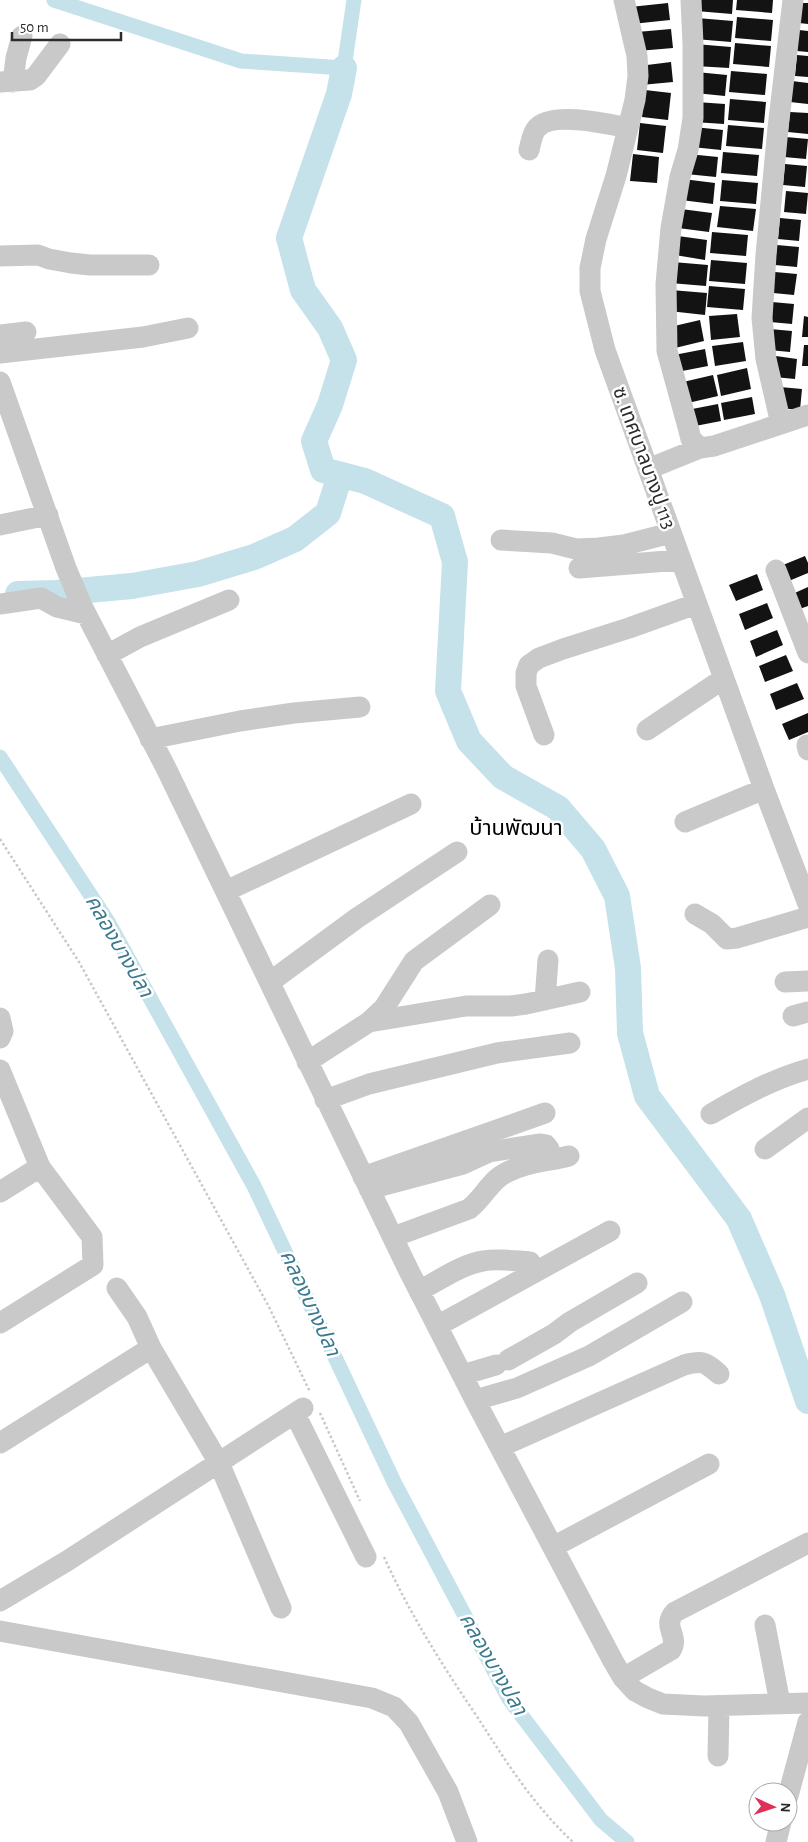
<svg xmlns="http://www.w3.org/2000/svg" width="808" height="1842" font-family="'Alegreya Sans','Noto Sans Thai',sans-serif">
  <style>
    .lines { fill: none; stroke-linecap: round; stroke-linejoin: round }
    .canal { stroke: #c5e2ea; stroke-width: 15 }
    .river { stroke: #c5e2ea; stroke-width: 26 }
    .building { fill: #131313 }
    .path { stroke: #c9c9c9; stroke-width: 2.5; stroke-dasharray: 2.5 2.5; stroke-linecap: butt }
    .minor { stroke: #c9c9c9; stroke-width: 21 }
    .labels { text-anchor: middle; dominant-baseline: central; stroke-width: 5; stroke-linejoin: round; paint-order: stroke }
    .street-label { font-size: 20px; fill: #2c2c2c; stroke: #fff }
    .water-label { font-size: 21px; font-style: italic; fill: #3c7a8d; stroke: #fff }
    .quarter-label { font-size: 22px; fill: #000; stroke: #fff }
  </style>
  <rect width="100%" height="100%" fill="#fff"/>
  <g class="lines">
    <path class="canal" d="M54,0l187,61 103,7 10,-68
      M0,757l107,163 147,266 141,298 114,215 92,121 26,22"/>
    <path class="river" d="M344,68l-5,26 -50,144 14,52 27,38 14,32 -14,45 -16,36 9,29 42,11 77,35 13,46 -7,129 21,50 34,36 55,31 35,41 24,47 11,72 2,65 17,63 92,123 33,76 36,106
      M18,594l38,-1 76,-7 66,-12 56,-17 41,-18 33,-26 12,-38"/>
  </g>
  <path class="building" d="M697,0h36l-1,14 -36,-3z
    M737,0h36l-1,13 -36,-3z
    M668,3l2,17 -38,4 -2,-17z
    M801,3h7v21l-9,-1z
    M737,17l36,3 -2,21 -36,-3z
    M697,18l36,3 -2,21 -36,-3z
    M671,29l2,19 -35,3 -1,-19z
    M799,30l9,1v21l-11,-1z
    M735,43l36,3 -2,21 -36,-3z
    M695,44l36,3 -2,21 -34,-2z
    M797,55l11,1v21l-13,-1z
    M671,62l2,20 -32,3 -2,-19z
    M731,71l36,3 -2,21 -36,-3z
    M696,72l31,3 -2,21 -30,-3z
    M792,81l16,2v21l-18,-2z
    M645,90l26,3 -3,27 -26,-3z
    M730,99l36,3 -2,21 -36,-3z
    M696,102l29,2 -1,20 -30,-2z
    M790,112l18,1v21l-20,-2z
    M640,123l26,3 -3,27 -26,-3z
    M728,125l36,3 -2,21 -36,-3z
    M694,127l29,3 -2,20 -29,-3z
    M786,137l22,2 -2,20 -22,-2z
    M723,152l36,3 -2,21 -36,-3z
    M633,154l26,3 -2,26 -27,-2z
    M688,154l30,3 -2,20 -30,-3z
    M785,164l22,2 -2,21 -22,-2z
    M683,179l32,4 -2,21 -32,-4z
    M722,180l36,3 -2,21 -36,-3z
    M786,191l22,2 -2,21 -22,-2z
    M720,206l36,3 -3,22 -36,-4z
    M681,209l31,4 -3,19 -31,-4z
    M780,218l21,2 -2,21 -21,-2z
    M712,232l36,3 -2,21 -36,-3z
    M678,236l29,4 -2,20 -30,-5z
    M777,245l22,2 -2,20 -22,-2z
    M711,260l36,3 -2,21 -36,-3z
    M673,262l35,3 -2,21 -36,-3z
    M775,272l22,2 -3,21 -21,-2z
    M709,286l36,3 -2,21 -36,-3z
    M671,290l36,3 -2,22 -36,-4z
    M772,302l22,2 -2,20 -22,-2z
    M737,314l3,23 -29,3 -2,-24z
    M804,316l4,1v20h-6z
    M700,320l4,21 -29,7 -5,-21z
    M770,329l22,2 -2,21 -21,-2z
    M743,342l3,19 -31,5 -3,-20z
    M804,345h4v21h-6z
    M705,349l3,17 -31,6 -3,-17z
    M776,356l21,3 -2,20 -21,-2z
    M747,368l4,21 -30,7 -4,-21z
    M713,375l5,21 -30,7 -5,-21z
    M780,387l22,2 -2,21 -22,-2z
    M752,397l3,17 -31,6 -3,-17z
    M718,404l3,17 -31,6 -3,-17z
    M805,556l3,7v10l-24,10 -6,-16z
    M757,574l6,16 -27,11 -7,-16z
    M808,587v19l-14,5 -6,-15z
    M767,603l6,15 -28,12 -6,-16z
    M777,630l6,15 -27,12 -6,-16z
    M786,655l7,16 -28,11 -6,-16z
    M797,683l7,16 -28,11 -6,-16z
    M808,713v19l-19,8 -7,-16z"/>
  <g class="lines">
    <path class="path" d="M0,839l79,123 190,345 41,85
      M320,1413l40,88
      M384,1557c27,59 58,108 94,161 28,44 57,89 95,124"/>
    <path class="minor" d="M624,0l13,56 1,20 -3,24 -19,76 -20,63 -6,29v23l15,59 159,439 44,115
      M691,0l2,44v74l-5,32 -8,27 -9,51 -5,56 1,67 21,76 3,12 9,9 14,-2 94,-31
      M0,82l30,-2 6,-4 24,-32
      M13,82l3,-24 6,-22
      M529,150c2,-7 3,-17 8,-22 15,-17 71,-4 91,0
      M0,256l38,-1 11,4 22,4 19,2h59
      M0,335l26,-3
      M0,353l143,-16 45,-9
      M0,382l66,186 16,38 84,162 243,503 66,129 138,261 10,17 12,13 13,7 15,6 41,2 104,-3
      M781,424l-15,-65 -4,-41 4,-63 12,-127 15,-128
      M648,469l52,-21
      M0,525l48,-10
      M501,540l51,3 24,6 23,-1 25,-3 47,-12
      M579,568l101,-8
      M776,570l32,83
      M0,604l41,-6 16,9 29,7
      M107,655l33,-18 89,-37
      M647,730l76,-51
      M544,735l-18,-49v-13l3,-8 10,-7 24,-9 66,-21 67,-24
      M150,739l90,-18 54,-8 66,-6
      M808,745h-1l1,5
      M685,822l79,-33
      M226,891l185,-87
      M695,914l17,10 15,15 10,-1 71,-21
      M270,982l87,-64 100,-66
      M785,982l23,-1
      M545,1000l3,-40
      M793,1016l15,-4
      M0,1018l3,13 -3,7
      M369,1022l97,-16h45l15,-2 54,-12
      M307,1062l62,-40 15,-14 30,-47 76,-56
      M0,1070l40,97 52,70 1,28 -93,58
      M325,1100l44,-16 128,-31 73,-10
      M711,1114c31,-18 62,-35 97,-45
      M765,1149l43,-31
      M363,1177l182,-64
      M369,1189l94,-25 26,-12 50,-8 7,1 3,4 2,11
      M0,1192l40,-25
      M393,1237l76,-28c12,-9 18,-22 29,-31 19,-15 48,-16 71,-22
      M117,1288l20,29 14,31 68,115 62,145
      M419,1291c19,-10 43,-27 64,-30 15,-3 32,0 47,1
      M437,1326l173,-95
      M508,1360l46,-26 16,-12 67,-39
      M462,1375l34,-10
      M475,1400l42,-12 72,-32 93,-54
      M295,1414l71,143
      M0,1443l151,-95
      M500,1447l184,-82c19,-5 21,-3 35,9
      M553,1547l156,-83
      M0,1601l67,-40 236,-153
      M765,1625l15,78
      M0,1631l372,67 22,9 15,16 39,69 19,50
      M623,1678l48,-28c9,-15 -10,-23 4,-38l133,-69
      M718,1756l1,-50
      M788,1796l20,-74
      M776,1842l5,-20"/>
  </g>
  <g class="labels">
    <g class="street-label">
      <text transform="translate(644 458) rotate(70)">ซ. เทศบาลบางปู 113</text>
    </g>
    <g class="water-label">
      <text transform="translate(119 946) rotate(60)">คลองบางปลา</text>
      <text transform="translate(310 1303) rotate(65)">คลองบางปลา</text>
      <text transform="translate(493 1664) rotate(60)">คลองบางปลา</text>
    </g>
    <g class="quarter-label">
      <text x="516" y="828">บ้านพัฒนา</text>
    </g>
  </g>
  <g transform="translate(773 1807) rotate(93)"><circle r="24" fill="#ffffff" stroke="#ababab"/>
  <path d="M0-4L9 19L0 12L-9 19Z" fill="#e22f59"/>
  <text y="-8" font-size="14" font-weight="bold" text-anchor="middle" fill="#2c2c2c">N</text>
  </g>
  <path d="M12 32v8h109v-8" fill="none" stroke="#2c2c2c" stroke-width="2.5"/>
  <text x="20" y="32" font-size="15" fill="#2c2c2c" stroke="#ffffff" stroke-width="4" paint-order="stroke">50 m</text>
</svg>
